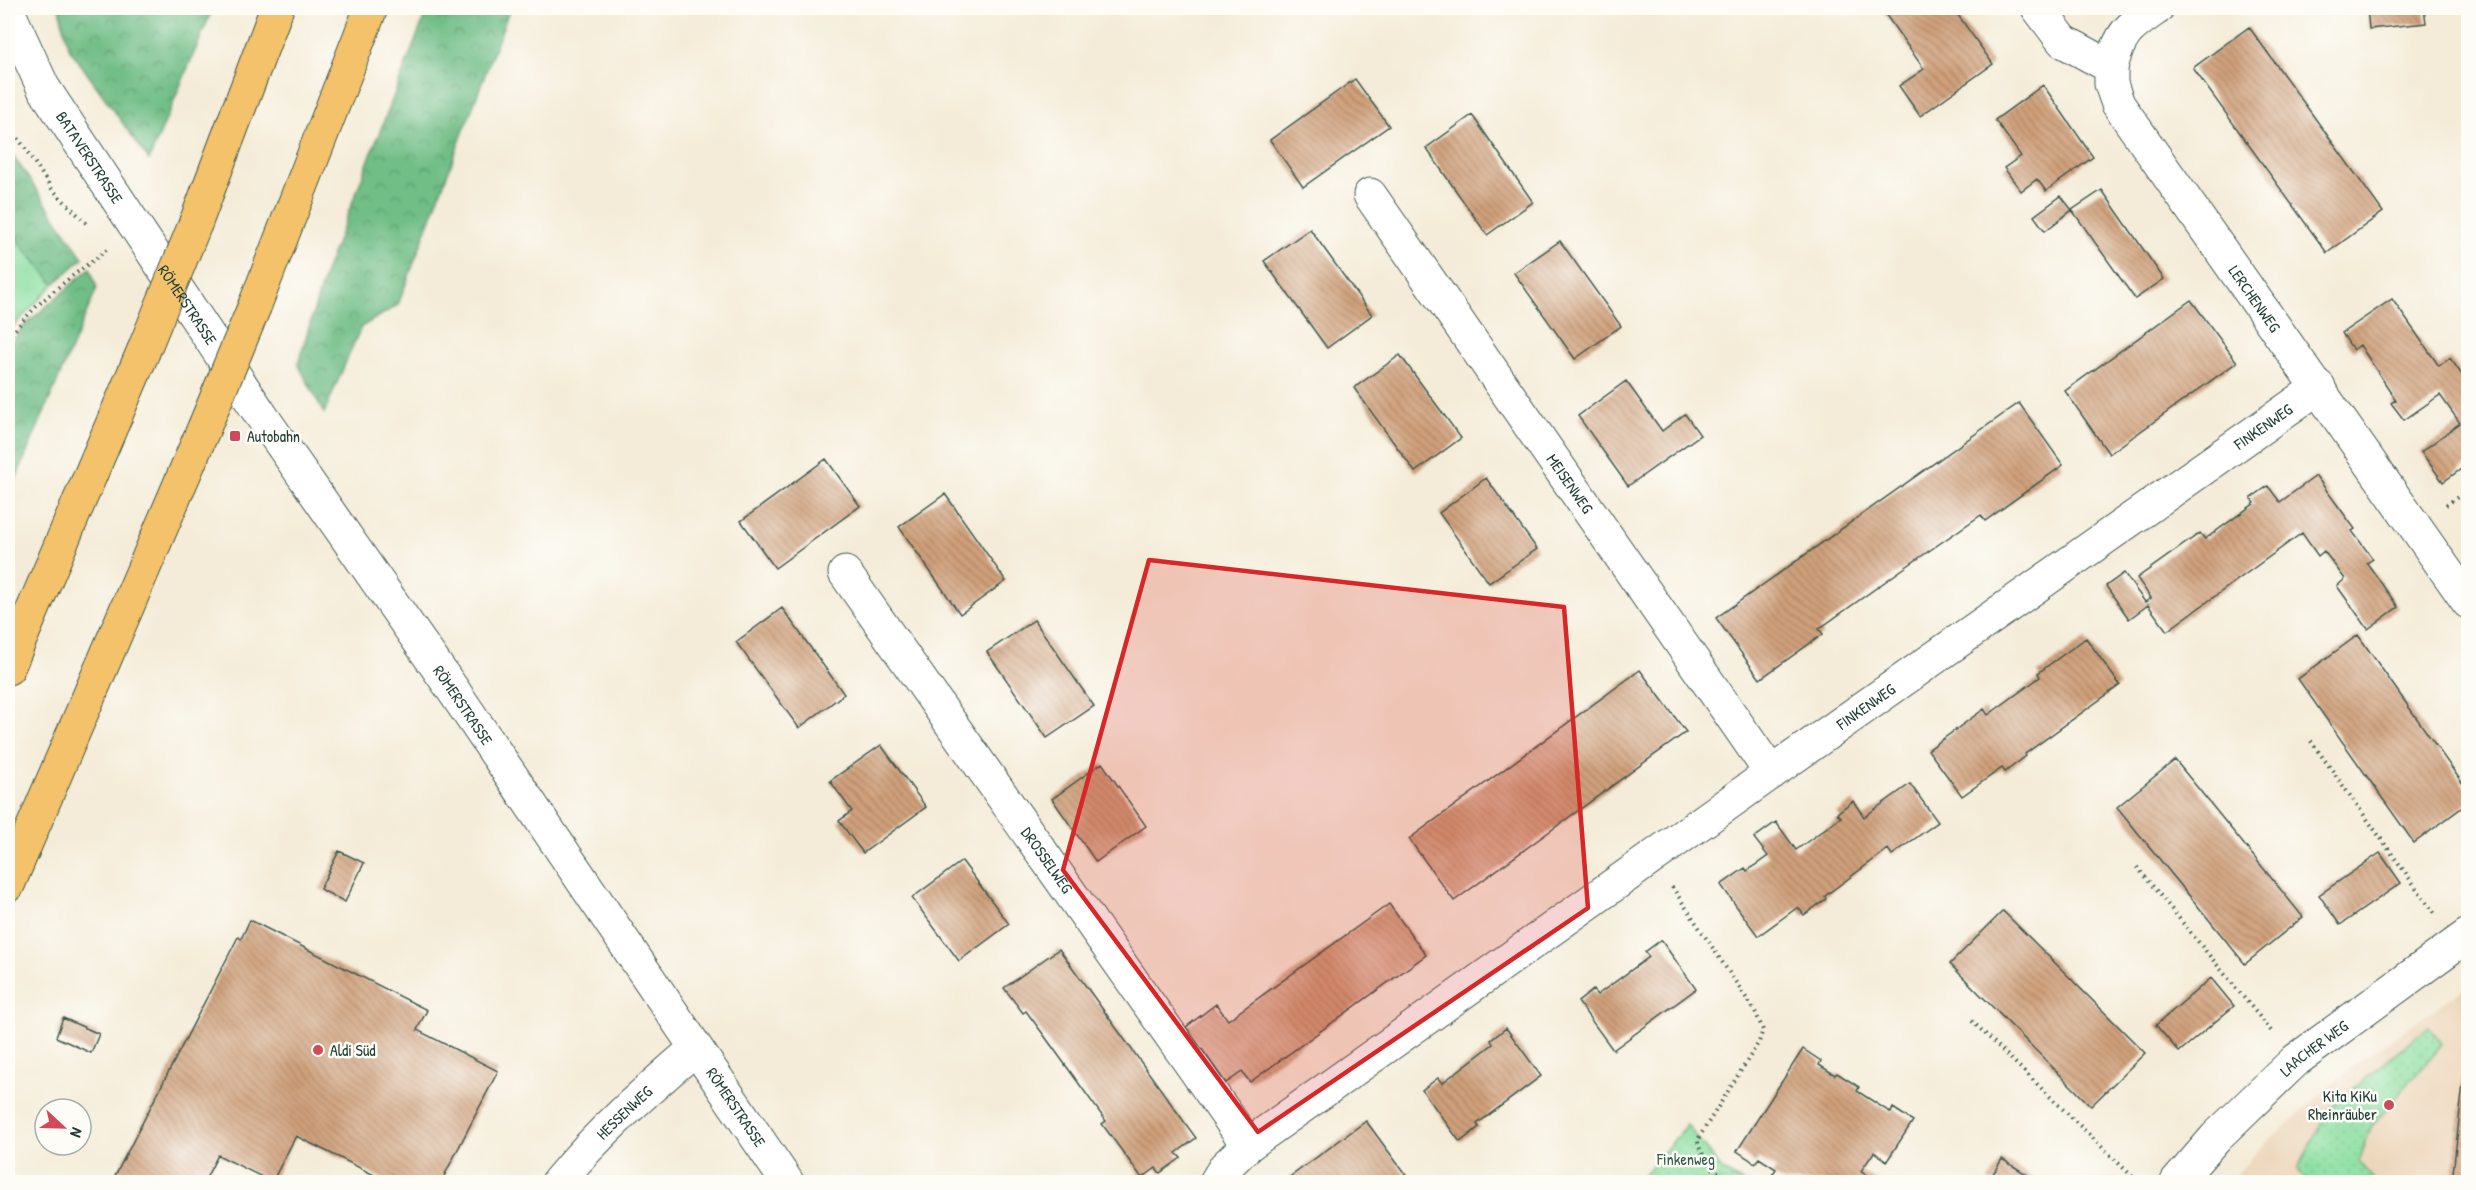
<svg xmlns="http://www.w3.org/2000/svg" width="2476" height="1190" font-family="'Patrick Hand',sans-serif">
  <style>
    .built { fill: #edd7bb }
    .grass { fill: #8cdfa1; stroke: #568e6a; stroke-width: 1.5 }
    .forest { fill: url(#forest-crowns); stroke: #487e5e; stroke-width: 1.5 }
    .park { fill: url(#park-dots); stroke: #568e6a; stroke-width: 1.5 }
    .building { fill: url(#building-back-hatch) }
    .lines { fill: none; stroke-linecap: round; stroke-linejoin: round }
    .minor-casing { stroke: #3f574d; stroke-width: 35 }
    .highway-casing { stroke: #3f574d; stroke-width: 35 }
    .path { stroke: #3f574d; stroke-width: 4; stroke-dasharray: 1.5 4.5; stroke-linecap: butt }
    .minor { stroke: #fff; stroke-width: 33 }
    .highway { stroke: #f3c26a; stroke-width: 33 }
    .highway-bridge-casing { stroke: #3f574d; stroke-width: 35; stroke-linecap: butt }
    .highway-bridge { stroke: #f3c26a; stroke-width: 33 }
    .marked { fill: #d62828; fill-opacity: 0.2; stroke: #d62828; stroke-width: 4.5; stroke-linejoin: round }
    .poi-dot { fill: #d1495b; stroke: #fdfcf7; stroke-width: 2 }
    .labels { text-anchor: middle; dominant-baseline: central; stroke-width: 5; stroke-linejoin: round; paint-order: stroke }
    .street-label { font-size: 16px; fill: #1f3d34; stroke: #fdfcf7 }
    .poi-label { font-size: 16px; fill: #1f3d34; stroke: #fdfcf7; text-anchor: start }
    .park-label { font-size: 16px; fill: #355d4a; stroke: #fdfcf7 }
  </style>
  <defs>
    <pattern id="forest-crowns" width="20" height="18" patternUnits="userSpaceOnUse" patternTransform="scale(1.5)"><rect width="20" height="18" fill="#71be87"/><path d="M2 6a3 3 0 1 1 6 0M12 15a3 3 0 1 1 6 0" fill="none" stroke="#5c9c6f"/></pattern>
    <pattern id="park-dots" width="8" height="8" patternUnits="userSpaceOnUse" patternTransform="scale(1.5)"><rect width="8" height="8" fill="#8cdfa1"/><path d="M2 2h.1M6 6h.1" fill="none" stroke="#78c08b" stroke-width="1.8" stroke-linecap="round"/></pattern>
    <pattern id="building-back-hatch" width="6" height="6" patternUnits="userSpaceOnUse" patternTransform="scale(1.5)"><rect width="6" height="6" fill="#d0a07a"/><path d="M-1 5l2 2M0 0l6 6M5-1l2 2" fill="none" stroke="#a88465"/></pattern>
  </defs>
  <rect width="100%" height="100%" fill="#fdfcf7"/>
  <filter id="ink" filterUnits="userSpaceOnUse"><feTurbulence type="fractalNoise" baseFrequency=".0167" numOctaves="2"/><feDisplacementMap in="SourceGraphic" scale="12" xChannelSelector="R" yChannelSelector="G"/><feConvolveMatrix kernelMatrix="1 2 1 2 8 2 1 2 1" color-interpolation-filters="sRGB"/></filter>
  <filter id="wash" filterUnits="userSpaceOnUse"><feTurbulence type="fractalNoise" baseFrequency=".008" numOctaves="4" result="noise"/><feDisplacementMap in="SourceGraphic" scale="24" xChannelSelector="R" yChannelSelector="G"/><feGaussianBlur stdDeviation="1.35" result="paint"/><feColorMatrix in="noise" values="0 0 0 0 0 0 0 0 0 0 0 0 0 0 0 0 0 1.4 0 .05"/><feComposite in="paint" operator="in"/></filter>
  <g filter="url(#wash)">
    <rect width="100%" height="100%" fill="#f4ecd8"/>
    <path class="built" d="M2468,986v196h-238l28,-32 102,-90z"/>
    <path class="grass" d="M8,217l11,25 35,42 -46,48z"/>
    <path class="forest" d="M59,8h154l-64,152 -80,-112z
      M428,8h82l-112,297 -37,22 -37,86 -26,-49 28,-94z
      M8,148l75,110 -29,26 -35,-42 -11,-25z
      M90,268l7,20 -89,209v-150l15,-20z"/>
    <path class="park" d="M2429,1026l13,18 -71,83 -12,35 17,20h-70l-8,-13 30,-59z
      M1687,1125l35,45 20,12h-104z"/>
    <g id="blocks">
      <path class="building" d="M1888,8h65l40,56 -73,52 -21,-30 25,-17 -41,-58z
        M2367,8h57l2,15 -57,6z
        M2249,27l134,185 -56,41 -134,-185z
        M1355,79l34,47 -86,61 -33,-47z
        M2043,85l50,72 -47,34 -9,-12 -16,12 -17,-23 17,-12 -26,-36z
        M1472,115l61,87 -46,33 -61,-87z
        M2102,190l62,89 -29,20 -63,-89z
        M2061,196l11,14 -27,21 -11,-15z
        M1310,229l62,86 -45,33 -63,-87z
        M1560,241l61,85 -46,33 -61,-86z
        M2392,299l47,67 11,-8 15,21 3,-3v88l-25,18 -22,-30 39,-29 -20,-28 -36,25 -13,-17 5,-3 -36,-55 -7,5 -11,-17z
        M2191,300l46,62 -128,92 -44,-63z
        M1400,355l61,83 -46,34 -61,-84z
        M1626,381l36,50 23,-17 15,21 -72,51 -50,-70z
        M2019,403l44,62 -78,56 -4,-6 -81,56 -81,58 4,5 -63,45 -44,-61z
        M826,459l34,47 -85,62 -34,-47z
        M2316,476l39,53 -3,2 21,28 -6,4 31,44 -30,22 -31,-43 8,-7 -21,-28 -6,5 -16,-23 -135,98 -19,-26 -19,14 -23,-33 18,-13 21,29 6,-4 -14,-20 63,-45 5,6 50,-36 -4,-5 17,-12 12,16z
        M1486,478l51,71 -48,34 -50,-70z
        M945,494l61,87 -46,33 -61,-87z
        M782,608l62,86 -45,34 -63,-86z
        M1034,620l60,86 -47,32 -60,-86z
        M2358,635l110,156v12l-54,40 -116,-164z
        M2086,638l34,47 -95,69 1,2 -21,16 -3,-4 -40,28 -34,-46 56,-41 4,6 52,-38 -2,-4z
        M1640,670l46,62 -232,169 -45,-62z
        M881,745l45,62 -63,46 -24,-32 13,-10 -22,-30z
        M2175,760l128,157 -58,47 -128,-157z
        M1102,763l44,63 -50,36 -44,-63z
        M1910,784l28,38 -46,33 -4,-6 -63,47 1,3 -22,16 -6,-8 -40,29 -37,-51 24,-17 2,3 21,-15 -14,-18 22,-16 20,28 45,-33 -4,-4 16,-12 11,16z
        M339,851l25,12 -19,39 -25,-13z
        M2380,853l21,30 -61,42 -21,-30z
        M962,861l47,63 -50,37 -47,-63z
        M1389,904l37,51 -176,127 -8,-10 -16,11 -40,-56 30,-23 12,16z
        M2003,911l142,142 -54,53 -141,-142z
        M250,920l177,90 -10,20 81,41 -57,111h-53l-92,-46 -24,46 -54,-27 -14,27h-92l126,-245 3,2z
        M1661,940l35,49 -83,61 -35,-48 15,-12 4,5 52,-38 -4,-5z
        M1059,949l137,189 -20,15 5,5 -21,15 -4,-5 -14,10 -40,-54 4,-3 -63,-87 -17,-23 -3,2 -19,-25z
        M2211,978l23,28 -55,46 -23,-27z
        M63,1018l36,16 -8,19 -35,-16z
        M1506,1028l35,48 -64,48 2,3 -19,15 -38,-52 16,-12 4,5 51,-39 -2,-4z
        M1803,1049l18,12 -2,4 16,10 2,-2 22,14 -2,4 34,22 2,-5 20,13 -26,40 -13,-9 -13,19 16,10 -1,1h-92l-12,-7 4,-6 -17,-11 -4,5 -18,-12z
        M2464,1075h4v107h-16z
        M1366,1121l45,61h-128z
        M2002,1159l37,23h-51z"/>
    </g>
  </g>
  <g filter="url(#ink)">
    <use href="#blocks" fill-opacity="0" stroke="#3f574d" stroke-width="1.5"/>
    <g class="lines">
      <defs>
        <g id="minor">
          <path id="s1" d="M2038,8l25,33 48,26v17l7,20 350,498"/>
          <path id="s2" d="M8,11l35,76 218,328 190,272 336,495"/>
          <path d="M2111,67c10,-35 17,-39 46,-59"/>
          <path id="s3" d="M1370,195l401,578"/>
          <path id="s4" d="M845,573l403,572"/>
          <path id="s5" d="M558,1182c40,-49 88,-91 137,-133"/>
          <path id="s6" d="M1216,1182l9,-15 23,-22 523,-372 548,-386"/>
          <path id="s7" d="M2177,1182l39,-45 80,-77 172,-125"/>
        </g>
        <path id="highway" d="M196,222l81,-214
          M255,305l116,-297
          M8,668l135,-316
          M8,885l196,-457"/>
      </defs>
      <use href="#minor" class="minor-casing"/>
      <use href="#highway" class="highway-casing"/>
      <path class="path" d="M8,123l44,66 35,35
        M8,339c27,-37 63,-62 99,-89
        M2446,505l22,-15
        M2311,741l124,173
        M2137,867l135,165
        M1672,887l83,124 8,19 -4,12 -61,97c-1,13 20,37 31,43
        M1972,1021l166,161"/>
      <use href="#minor" class="minor"/>
      <use href="#highway" class="highway"/>
      <defs>
        <path id="highway-bridge" d="M143,352l53,-130
          M204,428l51,-123"/>
      </defs>
      <use href="#highway-bridge" class="highway-bridge-casing"/>
      <use href="#highway-bridge" class="highway-bridge"/>
    </g>
  </g>
  <path class="marked" d="M1149,560l415,47 24,301 -330,224 -195,-262z"/>
  <g class="poi-dot">
    <rect x="229" y="430" width="12" height="12" rx="3"/>
    <circle cx="318" cy="1050" r="6"/>
    <circle cx="2389" cy="1105" r="6"/>
  </g>
  <g class="labels">
    <g class="street-label">
      <text stroke="none"><textPath href="#s2" startOffset="168">BATAVERSTRASSE</textPath></text>
      <text stroke="none"><textPath href="#s1" startOffset="372">LERCHENWEG</textPath></text>
      <text stroke="none"><textPath href="#s2" startOffset="345">RÖMERSTRASSE</textPath></text>
      <text stroke="none"><textPath href="#s6" startOffset="1293">FINKENWEG</textPath></text>
      <text stroke="none"><textPath href="#s3" startOffset="351">MEISENWEG</textPath></text>
      <text stroke="none"><textPath href="#s2" startOffset="831">RÖMERSTRASSE</textPath></text>
      <text stroke="none"><textPath href="#s6" startOffset="807">FINKENWEG</textPath></text>
      <text stroke="none"><textPath href="#s4" startOffset="351">DROSSELWEG</textPath></text>
      <text stroke="none"><textPath href="#s7" startOffset="192">LAACHER WEG</textPath></text>
      <text stroke="none"><textPath href="#s2" startOffset="1317">RÖMERSTRASSE</textPath></text>
      <text stroke="none"><textPath href="#s5" startOffset="96">HESSENWEG</textPath></text>
    </g>
    <g class="poi-label">
      <text x="247" y="436">Autobahn</text>
      <text x="330" y="1050">Aldi Süd</text>
      <text x="2377" y="1096" text-anchor="end">Kita KiKu<tspan x="2377" dy="18">Rheinräuber</tspan></text>
    </g>
    <g class="park-label">
      <text x="1686" y="1159">Finkenweg</text>
    </g>
  </g>
  <rect width="2476" height="1190" fill="none" stroke="#fdfcf7" stroke-width="30"/>
  <g transform="translate(63 1127) rotate(112)"><circle r="28" fill="#fdfcf7" stroke="#a4b0a9" stroke-width="1.5"/>
  <path d="M0-4.5L10 22L0 15L-10 22Z" fill="#d1495b"/>
  <text y="-9" font-size="16" font-weight="bold" text-anchor="middle" fill="#1f3d34">N</text>
  </g>
</svg>
